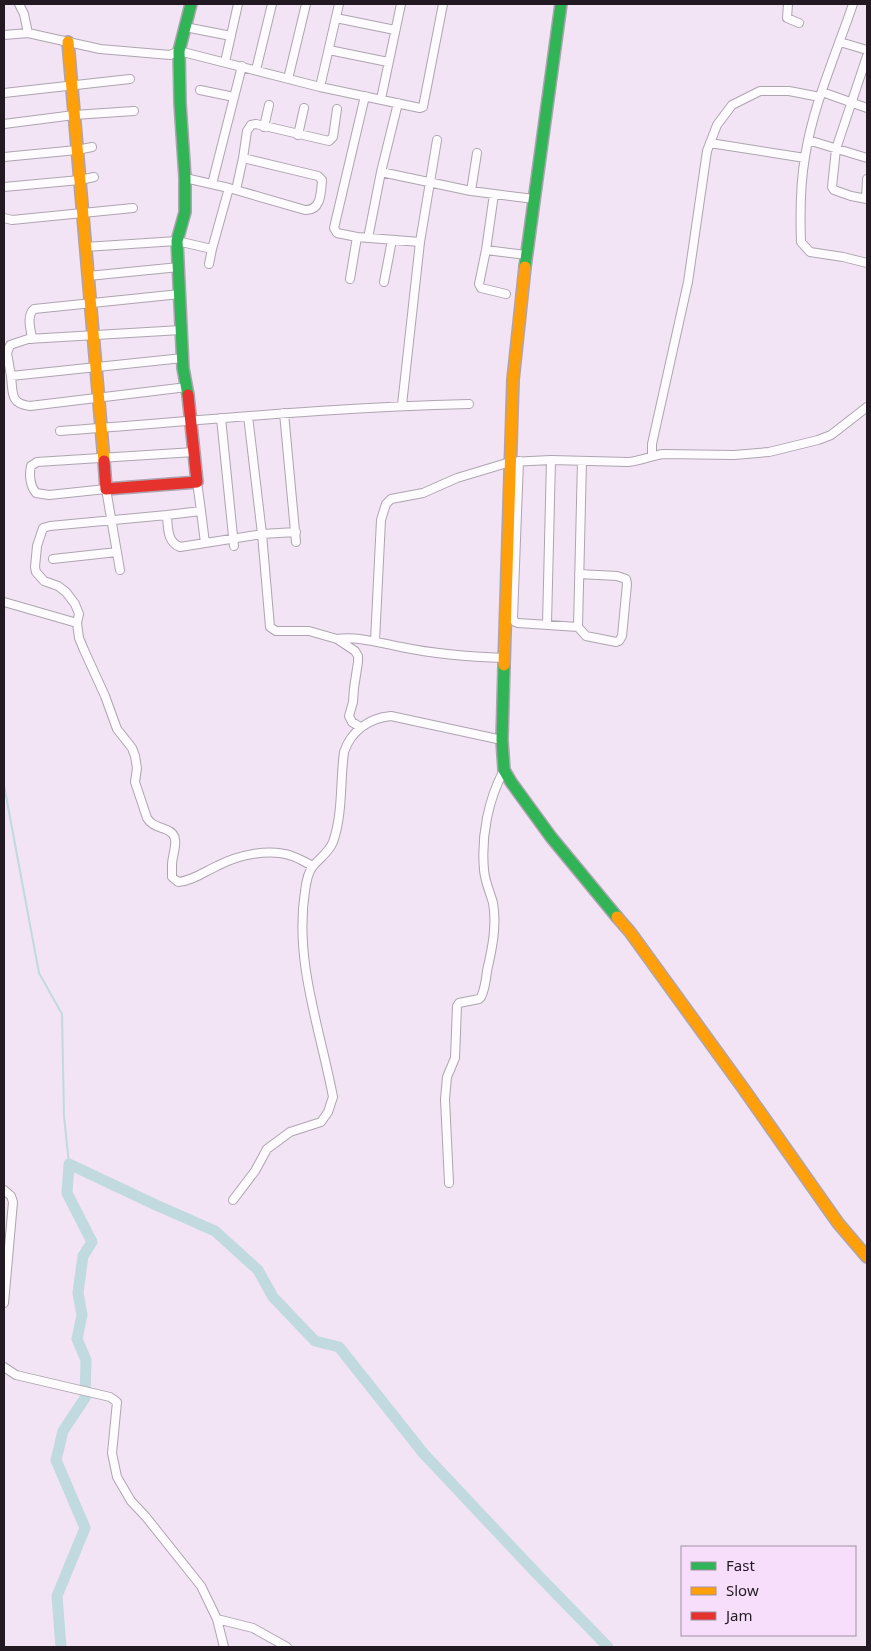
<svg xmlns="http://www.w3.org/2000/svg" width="871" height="1651" font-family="'Noto Sans',sans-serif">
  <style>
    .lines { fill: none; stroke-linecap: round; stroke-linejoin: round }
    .stream { stroke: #c0dadf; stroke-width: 2 }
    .river { stroke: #c0dadf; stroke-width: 11 }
    .street-casing { stroke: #aea4b0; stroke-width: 10 }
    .fast-casing { stroke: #aea4b0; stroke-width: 14 }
    .slow-casing { stroke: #aea4b0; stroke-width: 14 }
    .jam-casing { stroke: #aea4b0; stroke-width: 14 }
    .street { stroke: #fdfbfe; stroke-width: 8 }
    .fast { stroke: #30b455; stroke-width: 11 }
    .slow { stroke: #ff9f0a; stroke-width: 11 }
    .jam { stroke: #e5322d; stroke-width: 11 }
  </style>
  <rect width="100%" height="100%" fill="#f2e4f5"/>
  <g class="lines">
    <path class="stream" d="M4,785l35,188 23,41 2,102 5,48"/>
    <path class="river" d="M61,1647l-4,-51 28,-68 -29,-68 7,-29 22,-33 1,-38 -9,-21 5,-24 -4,-22 5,-37 9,-14 -25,-49 2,-29 87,41 59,26 43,39 15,27 42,44 24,6 85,107 114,121 70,72"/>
    <defs>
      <path id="street" d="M19,4l5,10 4,19
        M788,4l-1,14 12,5
        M853,4c-17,50 -40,101 -48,153 -5,28 -5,57 -4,85l9,10 33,5 24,6
        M336,18l59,12
        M185,27l46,9
        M4,35l24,-2 72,16 70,6 9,-4 141,36 100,21 3,-1 20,-103
        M840,42l27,8
        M329,50l59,12
        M867,56l-31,93 -4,38 2,3 17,6 16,3
        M225,62l13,-58
        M256,70l16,-66
        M288,79l18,-75
        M320,87l19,-83
        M200,90l34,7
        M822,92l45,16
        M4,93l126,-14
        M365,96l-31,132 3,5 20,4 63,5
        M381,99l20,-95
        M4,124l70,-9 60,-4
        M264,127l5,-22
        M298,135l6,-27
        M808,140l59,18
        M710,143l95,15
        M4,157l73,-7 15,-3
        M243,158l4,-27 4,-6 5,-1 73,17 4,-4 4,-28
        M381,172l90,19 63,8
        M212,184l30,-118
        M4,187l76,-7 14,-3
        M229,188l7,2 69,20c16,1 16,-17 17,-30l-4,-4 -75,-18 -7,32
        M471,191l6,-38
        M494,194l-8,56 -7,34 2,4 25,6
        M866,199l1,-20
        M4,218l8,2 121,-12
        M368,238l13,-66 17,-69
        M85,247l92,-6 35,8 17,-61 -44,-10
        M486,250l40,5
        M209,264l3,-15
        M88,276l91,-9
        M350,279l7,-42
        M384,282l8,-42
        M32,339c-1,-9 -6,-23 2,-30l146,-15
        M183,358l-172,18c2,17 -1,28 19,30l157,-19
        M11,376l-4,-23 3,-8 18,-6 153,-9
        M402,405l18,-163 17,-102
        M284,413l12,129
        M248,416l14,118 8,93 6,4h33l28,8 18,12 3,5v6l-4,26 -1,14 -4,14 3,6 8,5
        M221,418l13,128
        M60,431c136,-10 272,-24 409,-27
        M652,456v-12l36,-162 19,-131 10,-26 15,-20 28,-14h29l31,6
        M519,461l-6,157 2,4 3,1 60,4
        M197,482l4,29 -34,4c1,13 0,27 13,32l82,-13 34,-2
        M201,511l4,32
        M167,515l-117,11 -7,2 -6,18 -2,21 1,5 8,9 14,5 8,6 9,12 4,10 -2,9 2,15 5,12 21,46 12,33 15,19 3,8 2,12 -2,14 12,36c5,8 11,8 20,12 15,6 5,23 5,35 0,4 0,8 0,12l6,5c14,-1 26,-10 39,-16 21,-11 52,-18 75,-10 7,2 14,7 21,10
        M53,559l64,-7
        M120,570l-14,-81 -57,6 -13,-2c-6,-7 -7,-18 -5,-27l6,-4 157,-10
        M579,574l38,2 9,3 1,5 -5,52 -3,5 -3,1 -30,-6 -8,-9 4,-166
        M4,602l73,21
        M547,624l4,-164
        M337,639c22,-3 42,4 64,8 34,7 70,10 104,11
        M375,641l6,-121 5,-16 5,-5 32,-6 34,-15 53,-16 41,-2 77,2c12,-1 23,-6 35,-8l71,1 35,-3 49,-12 13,-5 36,-28
        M449,1183l-4,-84 2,-22 8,-19 2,-52 2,-3 20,-4 2,-2c4,-8 5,-17 6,-26 5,-22 10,-45 6,-68 -3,-11 -8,-21 -9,-33 -3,-34 4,-70 20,-100
        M4,1190l7,6 2,6 -9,101
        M233,1200l22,-29 12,-22 23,-17 31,-10 7,-10 5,-15c-13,-69 -39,-136 -28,-206 1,-8 3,-19 8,-25 7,-8 16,-14 20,-24 10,-28 7,-61 11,-90 7,-21 25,-34 47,-36l111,24
        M4,1367l12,8 94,22 7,5 -5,51 5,24 14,24 15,16 55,69 16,33 7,28
        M217,1619l36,9 34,19"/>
      <path id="fast" d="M525,267l36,-263
        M188,395l-5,-27 -6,-127 8,-29v-34l-5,-75 -1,-52 12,-47
        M504,665l-2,75 2,30 7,12 40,55 66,80"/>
      <path id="slow" d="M68,42l36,419
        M504,665l9,-285 12,-113
        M617,917l13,15 113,156 95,135 29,34"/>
      <path id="jam" d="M104,461l2,28 91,-7 -9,-87"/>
    </defs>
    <use href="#street" class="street-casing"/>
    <use href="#fast" class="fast-casing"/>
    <use href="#slow" class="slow-casing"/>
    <use href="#jam" class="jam-casing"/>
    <use href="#street" class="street"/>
    <use href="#fast" class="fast"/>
    <use href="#slow" class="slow"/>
    <use href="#jam" class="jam"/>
  </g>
  <rect width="871" height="1651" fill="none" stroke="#221923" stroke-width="10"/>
  <rect x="681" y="1546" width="175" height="90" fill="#f7defb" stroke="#a28fa5"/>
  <rect x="691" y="1562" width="25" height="8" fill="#30b455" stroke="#a28fa5"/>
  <text x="726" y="1571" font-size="15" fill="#221923">Fast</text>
  <rect x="691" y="1587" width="25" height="8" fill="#ff9f0a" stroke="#a28fa5"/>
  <text x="726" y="1596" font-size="15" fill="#221923">Slow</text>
  <rect x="691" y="1612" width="25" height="8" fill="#e5322d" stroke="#a28fa5"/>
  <text x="726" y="1621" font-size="15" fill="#221923">Jam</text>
</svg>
